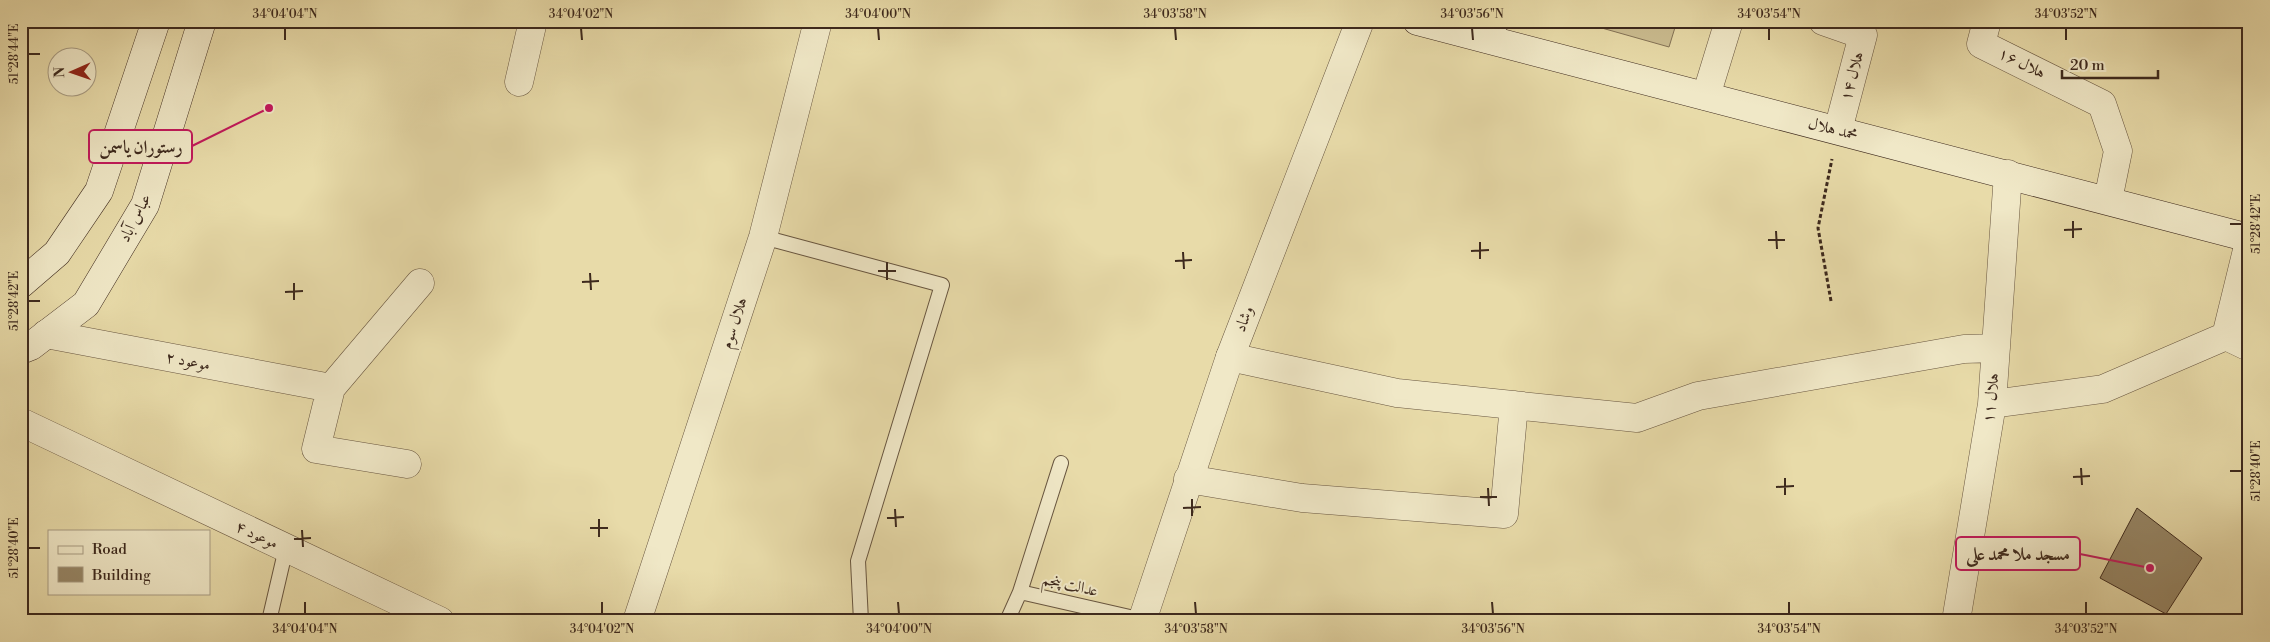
<svg xmlns="http://www.w3.org/2000/svg" width="2270" height="642" font-family="'Libre Bodoni',Amiri,serif">
  <style>
    .green { fill: #cbbd91; stroke: #847357 }
    .building { fill: #968666; stroke: #3d291d }
    .lines { fill: none; stroke-linecap: round; stroke-linejoin: round }
    .service-casing { stroke: #685640; stroke-width: 16 }
    .minor-casing { stroke: #685640; stroke-width: 29 }
    .tertiary-casing { stroke: #685640; stroke-width: 29 }
    .secondary-casing { stroke: #3d291d; stroke-width: 29 }
    .path { stroke: #3d291d; stroke-width: 3; stroke-dasharray: 4 2.5; stroke-linecap: butt }
    .service { stroke: #f0e8c7; stroke-width: 14 }
    .minor { stroke: #f0e8c7; stroke-width: 28 }
    .tertiary { stroke: #f0e8c7; stroke-width: 28 }
    .secondary { stroke: #f0e8c7; stroke-width: 28 }
    .ticks { fill: none; stroke: #3d291d; stroke-width: 2 }
    .labels { text-anchor: middle; dominant-baseline: central; stroke-width: 4; stroke-linejoin: round; paint-order: stroke }
    .street-label { font-size: 16px; fill: #3d291d; stroke: #f0e8c7 }
    .leader { fill: none; stroke: #c2185b; stroke-width: 2 }
    .callout-dot { fill: #c2185b; stroke: #f0e8c7; stroke-width: 2 }
    .callout { fill: #f0e8c7; stroke: #c2185b; stroke-width: 2 }
    .callout-label { font-size: 18px; text-anchor: middle; font-weight: bold; fill: #3d291d }
    .neatline { fill: none; stroke: #3d291d; stroke-width: 2 }
    .ticks-label { font-size: 12px; text-anchor: middle; fill: #3d291d }
  </style>
  <rect width="100%" height="100%" fill="#e8dba9"/>
  <filter id="stains"><feTurbulence type="fractalNoise" baseFrequency=".004" numOctaves="4"/><feColorMatrix values="0 0 0 0 .2 0 0 0 0 .09 0 0 0 0 .02 0 0 0 .5 -.17"/></filter>
  <radialGradient id="worn" r=".72"><stop offset=".6" stop-color="#630" stop-opacity="0"/><stop offset="1" stop-color="#630" stop-opacity=".3"/></radialGradient>
  <path class="green" d="M1577,21h100l-8,26z"/>
  <path class="building" d="M2137,508l65,50 -36,56 -66,-36z"/>
  <g class="lines">
    <defs>
      <path id="service" d="M763,237l179,48 -84,276 3,60
        M1020,592l41,-129
        M269,621l17,-73
        M1007,621l13,-29 123,28"/>
      <path id="minor" d="M1823,21l40,14 -25,95
        M1987,21l-6,23 121,60 16,47 -10,49
        M1488,39l6,-18
        M519,82l14,-61
        M1706,96l23,-75
        M46,334l285,54
        M2226,336l23,-94
        M1230,357l167,36 240,25 61,-22 266,-47 32,-1
        M1992,404l111,-15 123,-53 23,11
        M21,422l419,199
        M407,464l-91,-15 15,-61 89,-105
        M1188,479l114,19 202,16 10,-109
        M637,621l126,-384 55,-216
        M1956,621l36,-217 16,-230"/>
      <path id="tertiary" d="M1142,621l88,-264 130,-336"/>
      <path id="secondary" d="M1417,21l832,217
        M21,284l36,-31 42,-62 57,-170
        M21,350l10,-4 55,-42 59,-99 57,-184"/>
    </defs>
    <use href="#service" class="service-casing"/>
    <use href="#minor" class="minor-casing"/>
    <use href="#tertiary" class="tertiary-casing"/>
    <use href="#secondary" class="secondary-casing"/>
    <path class="path" d="M1831,301l-13,-73 14,-69"/>
    <use href="#service" class="service"/>
    <use href="#minor" class="minor"/>
    <use href="#tertiary" class="tertiary"/>
    <use href="#secondary" class="secondary"/>
  </g>
  <path class="ticks" d="M285,28v12M581,28l1,12M878,28l1,12M1175,28l1,12M1472,28l1,12M1769,28v12M2066,28v12M28,54h12M2073,221v17M2230,224h12M2064,230l18,-1M1776,231l1,18M1768,240h17M1480,242v17M1471,251l18,-1M1183,252l1,17M1175,261l17,-1M887,262v18M878,271h18M590,273l1,17M582,282l17,-1M294,283v17M285,292l18,-1M28,301h12M2081,468l1,17M2230,471h12M2073,477l17,-1M1785,478v17M1776,487l18,-1M1488,488l1,18M1480,497h17M1192,499v17M1183,508l18,-1M895,509l1,18M887,518l17,-1M599,519v18M590,528h18M302,530l1,17M294,539l17,-1M28,548h12M305,602v12M602,602v12M898,602l1,12M1195,602l1,12M1492,602l1,12M1789,602v12M2086,602v12"/>
  <g class="labels">
    <g class="street-label">
      <text transform="translate(2022 63) rotate(26)">هلال ۱۶</text>
      <text transform="translate(1852 76) rotate(-75)">هلال ۱۴</text>
      <text transform="translate(1833 129) rotate(14)">محمد هلال</text>
      <text transform="translate(135 218) rotate(-63)">عباس آباد</text>
      <text transform="translate(1244 319) rotate(-69)">وشاد</text>
      <text transform="translate(734 323) rotate(-72)">هلال سوم</text>
      <text transform="translate(188 361) rotate(11)">موعود ۲</text>
      <text transform="translate(1991 398) rotate(-84)">هلال ۱۱</text>
      <text transform="translate(257 535) rotate(25)">موعود ۴</text>
      <text transform="translate(1070 585) rotate(13)">عدالت پنجم</text>
    </g>
  </g>
  <path class="leader" d="M269 108L192 146M2150 568L2080 554"/>
  <g class="callout-dot">
    <circle cx="269" cy="108" r="5"/>
    <circle cx="2150" cy="568" r="5"/>
  </g>
  <g class="callout">
    <rect x="89" y="130" width="103" height="33" rx="5"/>
    <rect x="1956" y="537" width="124" height="33" rx="5"/>
  </g>
  <g class="callout-label">
    <text x="141" y="153">رستوران یاسمن</text>
    <text x="2018" y="560">مسجد ملا محمد علی</text>
  </g>
  <rect width="2270" height="642" fill="none" stroke="#e8dba9" stroke-width="55"/>
  <rect x="48" y="530" width="162" height="65" fill="#f0e8c7" stroke="#a89c83"/>
  <rect x="58" y="546" width="25" height="8" fill="#f0e8c7" stroke="#a89c83"/>
  <text x="92" y="554" font-size="15" fill="#3d291d">Road</text>
  <rect x="58" y="567" width="25" height="15" fill="#968666" stroke="#a89c83"/>
  <text x="92" y="580" font-size="15" fill="#3d291d">Building</text>
  <g transform="translate(72 72) rotate(268)"><circle r="24" fill="#f0e8c7" stroke="#a89c83"/>
  <path d="M0-4L9 19L0 12L-9 19Z" fill="#8f2418"/>
  <text y="-8" font-size="14" font-weight="bold" text-anchor="middle" fill="#3d291d">N</text>
  </g>
  <path d="M2062 70v8h96v-8" fill="none" stroke="#3d291d" stroke-width="2.5"/>
  <text x="2070" y="70" font-size="15" fill="#3d291d" stroke="#f0e8c7" stroke-width="4" paint-order="stroke">20 m</text>
  <rect x="28" y="28" width="2214" height="586" class="neatline"/>
  <g class="ticks-label">
    <text x="285" y="18">34°04'04"N</text>
    <text x="581" y="18">34°04'02"N</text>
    <text x="878" y="18">34°04'00"N</text>
    <text x="1175" y="18">34°03'58"N</text>
    <text x="1472" y="18">34°03'56"N</text>
    <text x="1769" y="18">34°03'54"N</text>
    <text x="2066" y="18">34°03'52"N</text>
    <text transform="translate(14 54) rotate(-90)" y="4">51°28'44"E</text>
    <text transform="translate(2256 224) rotate(-90)" y="4">51°28'42"E</text>
    <text transform="translate(14 301) rotate(-90)" y="4">51°28'42"E</text>
    <text transform="translate(2256 471) rotate(-90)" y="4">51°28'40"E</text>
    <text transform="translate(14 548) rotate(-90)" y="4">51°28'40"E</text>
    <text x="305" y="633">34°04'04"N</text>
    <text x="602" y="633">34°04'02"N</text>
    <text x="899" y="633">34°04'00"N</text>
    <text x="1196" y="633">34°03'58"N</text>
    <text x="1493" y="633">34°03'56"N</text>
    <text x="1789" y="633">34°03'54"N</text>
    <text x="2086" y="633">34°03'52"N</text>
  </g>
  <rect width="100%" height="100%" filter="url(#stains)"/>
  <rect width="100%" height="100%" fill="url(#worn)"/>
</svg>
